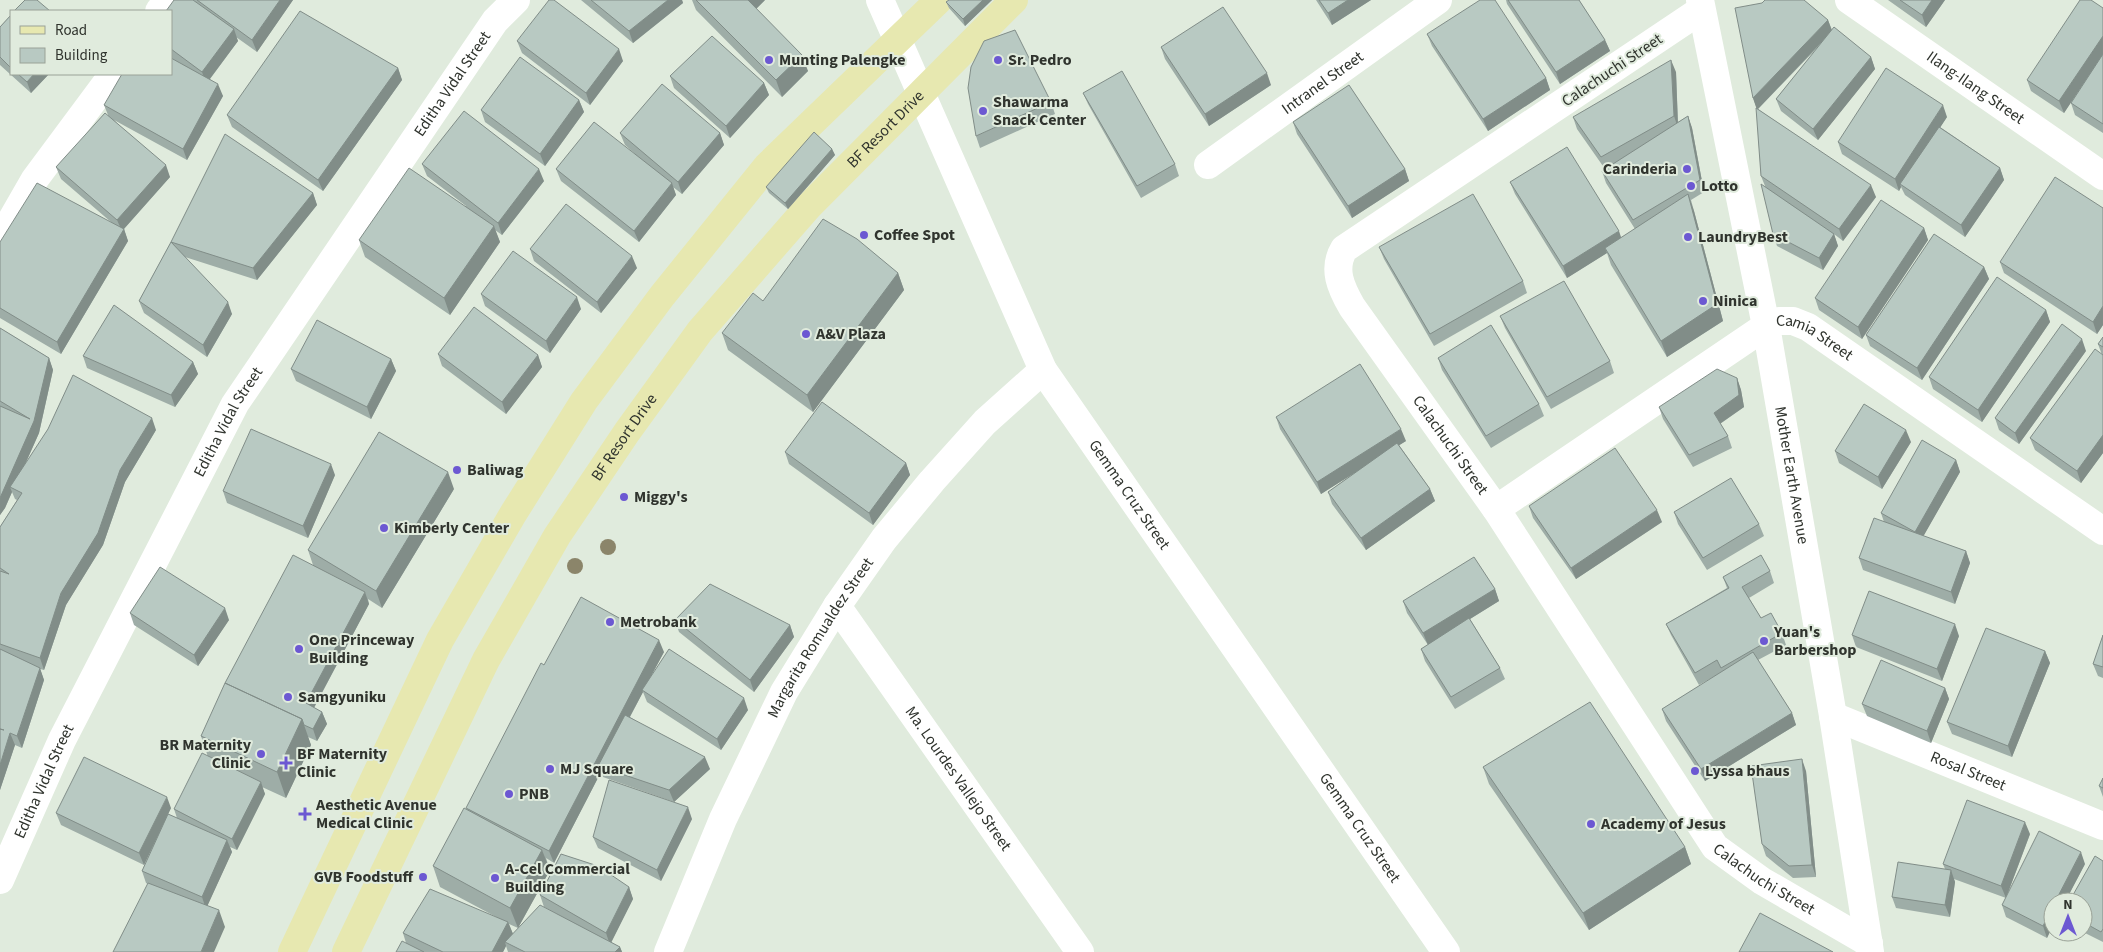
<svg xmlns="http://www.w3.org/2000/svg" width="2103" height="952" font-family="'Source Sans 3',sans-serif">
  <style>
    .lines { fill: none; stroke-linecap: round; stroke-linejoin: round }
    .minor { stroke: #fff; stroke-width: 28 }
    .major { stroke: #e7e8b0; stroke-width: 28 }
    .tree { fill: #8b856a }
    .wall { fill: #9eada7 }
    .shaded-wall { fill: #818d88 }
    .building { fill: #b8c9c2; stroke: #818d88 }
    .poi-dot { fill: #6c58d2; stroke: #e0ebdd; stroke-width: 2 }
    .labels { text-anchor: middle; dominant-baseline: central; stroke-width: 4; stroke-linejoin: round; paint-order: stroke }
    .poi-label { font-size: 16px; font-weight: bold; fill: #30342e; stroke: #e0ebdd; text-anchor: start }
    .street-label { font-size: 16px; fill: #30342e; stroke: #e0ebdd }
  </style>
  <rect width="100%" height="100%" fill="#e0ebdd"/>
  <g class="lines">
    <g class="minor">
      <path id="s1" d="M880,0l163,370 403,582"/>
      <path id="s2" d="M1700,0l66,326 67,390 37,236"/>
      <path id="s3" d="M1849,0l254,176"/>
      <path id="s4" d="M1701,10l-357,239c-12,20 -3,39 8,58l144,202 219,338 47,34 107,62"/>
      <path d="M159,11l9,-11"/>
      <path id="s5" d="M1208,165l230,-165"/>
      <path d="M0,240l35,-61 78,-105"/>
      <path id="s6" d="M1496,509l270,-183 13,-5h14l15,6 295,204"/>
      <path id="s7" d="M837,606l243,346"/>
      <path id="s8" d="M1833,716l270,110"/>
      <path id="s9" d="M0,880l62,-140 173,-336 260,-383 21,-21"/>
      <path id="s10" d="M668,952l55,-133 61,-127 53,-86 47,-67 48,-58 53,-59 58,-52"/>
    </g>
    <g class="major">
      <path d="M292,952l148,-312 73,-126 71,-113 78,-105 105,-130 172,-166"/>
      <path id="s11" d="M346,952l140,-292 71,-124 70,-104 73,-101 109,-125 205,-206"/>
    </g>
  </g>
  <g class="tree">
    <circle cx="608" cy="547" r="8"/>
    <circle cx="575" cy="566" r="8"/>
  </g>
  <path class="wall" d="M174,0h119l-36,52 -21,-15 2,4 -28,38 13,17 -36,64 -73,-40 56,57 -46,52 4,12 -67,113 -61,-36v-76l111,-20 -50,-43 -5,-12 52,-52 -4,-10 67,-47v-47z
    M581,0h101l1,3 -50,40z
    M692,0h73l-9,9 52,62 -26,26 -86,-87z
    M949,0h43l-27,26 -16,-18 -3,-6z
    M1316,0h55l-39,25z
    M1506,0h73l26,40 5,11 -50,33 -53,-80z
    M1888,0h57l-19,27z
    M2103,8v125l-28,-18 -4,-12 20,-31 -27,41 -33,-22 -4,-11z
    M11,15v59h38l-18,19 -31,-28v-38z
    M1828,20l4,10 39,27 4,12 -57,71 -37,-29 -5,-12 45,-55 -63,65 118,88 -33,44 -9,-7 4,12 -15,24 -46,-24 -4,-12 -8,-48 -4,-10 -4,-67 -4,-11z
    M1427,34l119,44 4,12 -62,41 -56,-85z
    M517,41l106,20 -33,44 -68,-52z
    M1161,47l110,38 -62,41 -44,-67z
    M398,68l4,12 -79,111 -91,-64 -5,-12z
    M1676,72l2,50 10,-6 4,12 12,64 -13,8 3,11 29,110 -56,36 -56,-92 -4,-12 -40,25 -52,-84 -5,-12 111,56 14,-9 -29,-46 -4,-12 3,-2 -28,-40 -4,-12z
    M670,76l94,7 5,12 -39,43 -56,-50z
    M1083,93l92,71 4,12 -38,22 -53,-94z
    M579,100l5,12 -39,54 -60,-44 -4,-12z
    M1051,102l4,12 -75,34 -4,-12z
    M1947,117l-7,10 60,41 4,12 -39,57 -60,-42 -4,-8 -2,4 -57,-37 -4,-12z
    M1293,122l112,47 4,12 -57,37 -55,-84z
    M620,133h100l4,12 -42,49 -9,-7 3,8 -37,47 -78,-61 -5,-12 79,-15 -10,-9z
    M832,149l3,6 -47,54 -19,-16 -3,-6z
    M422,164l122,17 -42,54 -7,-5 5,12 -50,73 -85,-58 -6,-17 107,-34 -39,-30z
    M313,193l4,12 -60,75 -72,-23 47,57 -25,43 -63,-44 -5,-12 32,-59z
    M2103,208v117l-6,9 -93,-61 -4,-11z
    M1924,228l4,12 -66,99 -43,-29 -4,-12z
    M1379,247l144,34 4,12 -93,53 -50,-87z
    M530,249l107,19 -36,45 -67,-52z
    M1984,267l5,12 -67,101 -52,-34 -4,-11z
    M898,273l6,17 -91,122 -85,-62 -6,-17 41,-32z
    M481,294l100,15 -31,44 -65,-47z
    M2046,310l4,12 -68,100 -49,-33 -4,-12z
    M1500,316l110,45 4,12 -63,36 -46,-81z
    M0,328l49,30 4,12 -14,63 -15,34 132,-37 -31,52 -22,63 -37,60 -22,65 -4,-1 4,11 -22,68 -7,-3 -15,45v-263l17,-27 -2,-1 -3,-7 -7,16 -5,7z
    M2103,337v116l-22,30 -46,-33 -5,-12 72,-83 -4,-11z
    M2086,351l-67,93 -20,-14 -4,-12z
    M438,354l100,1 4,12 -36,47 -64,-48z
    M83,356l110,6 5,12 -23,33 -88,-39z
    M1438,358l101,46 5,12 -53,32 -49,-78z
    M391,359l5,12 -25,48 -75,-38 -5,-12z
    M1737,378l4,12 3,17 -24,17 8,12 4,12 -39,19 -30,-48 -4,-12z
    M1276,417l130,24 -7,4 31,44 5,12 -69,49 -34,-46 -4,-12 33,-24 -40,26 -41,-65z
    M1911,442l-29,47 -43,-26 -4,-12z
    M785,452l121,11 4,12 -37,50 -84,-61z
    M1956,460l4,12 -37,64 43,15 4,12 -15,41 -92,-34 -4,-12 25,-36 -3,-9z
    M335,475l-27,63 -81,-35 -4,-12z
    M454,489l-72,119 -14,-9 1,5 -55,104 8,4 5,12 -10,17 -9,-4 3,8 -25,53 -24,-11 3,7 -28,56 -7,-3 2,5 -25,54 18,21 -79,-44 -4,-12 16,-36 -14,30 -83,-40 -5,-12 115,-5 -3,6 9,4 -3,-9 34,-52 -7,-21 112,-171 -5,-15z
    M1529,506l133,16 -86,57 -43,-61z
    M1674,512l85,12 5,12 -57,34 -29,-46z
    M1770,571l4,12 -25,15 12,20 21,15 4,12 -28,15 34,53 4,12 -91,56 -39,-60 -4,-12 60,-37 -23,13 -28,-50 -5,-11 61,-36 -4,-11z
    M1495,589l4,12 -29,18 30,49 5,11 -50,30 -30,-48 -4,-12 7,-4 -21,-32 -4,-12z
    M130,613l99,7 -31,46 -64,-41z
    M675,620l115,5 4,12 -40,55 -75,-60z
    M1852,635l107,1 -17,45 -86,-34z
    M2103,635v43l-5,-2 -5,-12z
    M2045,651l5,12 -38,94 -60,-23 -5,-12z
    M664,652l-15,28 99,30 -27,40 -74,-48 -4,-10 -13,25 80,52 -36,33 -71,-25 -2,-5 -47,91 -8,-5 4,12 -32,58 -9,-4 4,10 44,-20 -13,-7 -4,-12 89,-8 4,12 -22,43 9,5 2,5h-114l-2,-6 -3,6h-107l10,-9 -3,-10 97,-14 -60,-32 -7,-21 34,-57 77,-144z
    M1945,688l4,11 -18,44 -64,-27 -5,-12z
    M1483,767l202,80 6,17 -102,66 -100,-146z
    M1806,771l10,106 -23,1 -27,-22 -4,-12z
    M2103,778v19l-4,-11z
    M692,819l-31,62 -63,-33 -5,-11z
    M2030,834l-24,64 -52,-19 1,3 -5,35 -54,-9 -4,-11 53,-28 -2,-5z
    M2103,861v81l-20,-10v-30z
    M2085,864l-20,38h-12l-6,36 -41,-21 -4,-12z"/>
  <path class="shaded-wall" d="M280,0h13l-36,52 -5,-12z
    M668,0h14l1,3 -50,40 -4,-12z
    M746,0h19l-14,14z
    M983,0h9l-27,26 -2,-7z
    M1348,0h23l-39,25 -4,-12z
    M1932,0h13l-19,27 -4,-12z
    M1828,20l4,11 -75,79 -4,-12z
    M234,29l4,12 -32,43 -4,-12z
    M2103,36v18l-39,59 -5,-12z
    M1605,40l5,11 -50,33 -4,-12z
    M619,49l4,12 -33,44 -4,-12z
    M802,55l6,16 -26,26 -6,-17z
    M1871,57l4,12 -57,71 -5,-11z
    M1671,60l5,12 2,56 -4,-12z
    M398,68l4,12 -79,111 -5,-11z
    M1267,73l4,12 -62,41 -4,-12z
    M34,74h15l-18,19 -4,-11z
    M1546,78l4,12 -62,41 -5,-12z
    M764,83l5,12 -39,43 -4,-12z
    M218,84l5,12 -36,64 -4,-11z
    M579,100l5,12 -39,54 -5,-12z
    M1943,105l4,12 -44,68 -3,-1 1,3 -2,4 -4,-12z
    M1688,116l4,12 12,64 -4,-12z
    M720,133l4,12 -42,49 -4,-12z
    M832,149l3,6 -47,54 -3,-6z
    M166,165l4,12 -48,54 -5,-11z
    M2000,168l4,12 -39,57 -4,-12z
    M539,169l5,12 -42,54 -4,-12z
    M1405,169l4,12 -57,37 -4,-12z
    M672,183l4,12 -37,47 -5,-11z
    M1871,185l5,12 -33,44 -4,-12z
    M313,193l4,12 -60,75 -4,-12z
    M1688,194l6,17 29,110 -56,36 -6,-16z
    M494,226l6,16 -50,73 -6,-17z
    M1924,228l4,12 -66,99 -4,-12z
    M124,229l4,12 -67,113 -4,-12z
    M1619,231l4,12 -18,5 2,5 -40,25 -4,-12z
    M1834,234l4,12 -15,24 -4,-12z
    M632,256l5,12 -36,45 -4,-11z
    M1984,267l5,12 -67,101 -5,-12z
    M898,273l6,17 -91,122 -6,-17z
    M577,297l4,12 -31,44 -4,-12z
    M228,302l4,12 -25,43 -4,-12z
    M2103,306v19l-6,9 -4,-12z
    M2046,310l4,12 -68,100 -4,-12z
    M2082,339l4,12 -67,93 -4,-11z
    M538,355l4,12 -36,47 -4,-12z
    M49,358l4,12 -14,63 -25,56 -4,-2 2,5 -7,16 -5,7v-17z
    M391,359l5,12 -25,48 -4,-12z
    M193,362l5,12 -23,33 -4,-12z
    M1737,378l4,12 3,17 -26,18 -4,-12z
    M152,418l4,12 -31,52 -22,63 -37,60 -22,65 -4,-12 21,-65 59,-123z
    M1401,429l5,12 -85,53 -4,-12z
    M1906,430l5,12 -29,47 -4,-12z
    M2103,435v18l-22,30 -4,-12z
    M1956,460l4,12 -41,72 -4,-12z
    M906,463l4,12 -37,50 -4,-12z
    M331,464l4,11 -27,63 -5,-12z
    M448,472l6,17 -72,119 -6,-17z
    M1430,489l5,12 -69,49 -5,-12z
    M1657,510l5,12 -86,57 -5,-11z
    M1966,551l4,12 -15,41 -4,-12z
    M1495,589l4,12 -71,44 -5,-12z
    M365,592l4,12 -59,111 -4,-12z
    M225,608l4,12 -31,46 -4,-11z
    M1955,624l4,12 -17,45 -5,-12z
    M790,625l4,12 -40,55 -4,-12z
    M659,640l5,12 -21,39 -1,-1 1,2 -40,75 -5,-1 3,6 -47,91 -5,-12z
    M2045,651l5,12 -38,94 -4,-11z
    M40,668l4,12 -22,68 -5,-12z
    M1945,688l4,11 -18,44 -4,-12z
    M744,698l4,12 -27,40 -4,-11z
    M322,712l5,12 -10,17 -4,-12z
    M1792,713l4,12 -91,56 -4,-12z
    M302,719l9,26 -25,53 -9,-26z
    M10,733l5,12 -15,45v-25z
    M705,757l5,12 -36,33 -5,-12z
    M1802,759l4,12 10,106 -4,-12z
    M261,782l4,12 -28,56 -5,-11z
    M167,797l4,11 -27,57 -5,-12z
    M688,807l4,12 -31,62 -4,-11z
    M2025,822l5,12 -24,64 -5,-12z
    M227,840l5,12 -26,57 -4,-12z
    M1685,847l6,17 -102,66 -6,-17z
    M542,850l8,20 -32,58 -8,-20z
    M2081,852l4,12 -20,38h-10z
    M1951,870l4,12 -5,35 -5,-12z
    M629,887l4,12 -23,46 -4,-12z
    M2053,906v20l-6,12 -4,-12z
    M219,910l6,17 -11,25h-13z
    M508,922l5,12 -8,8 1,4 -3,6h-11z
    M620,947l2,5h-7z"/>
  <path class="building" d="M25,0h12l13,11h-36z
    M174,0h19l41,29 -32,43 -31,-23v-38h-5z
    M197,0h83l-28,40z
    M549,0h5l65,49 -33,44 -69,-52z
    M591,0h77l-39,31z
    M696,0h52l54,55 -26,25z
    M949,0h34l-20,19 -17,-17z
    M1319,0h29l-20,13z
    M1480,0h15l51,78 -63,41 -56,-85z
    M1508,0h71l26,40 -49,32z
    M1765,0h39l24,20 -75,78 -18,-90 27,-5z
    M1900,0h32l-10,15z
    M2080,0h11l12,8v28l-44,65 -32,-21z
    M1223,7l44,66 -62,41 -44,-67z
    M300,11l98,57 -80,112 -91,-65z
    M11,15v53l-11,-11v-30z
    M1834,27l37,30 -58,72 -37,-30z
    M1015,30l36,72 -75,34 -8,-48 3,-21 13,-26z
    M712,36l52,47 -38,43 -56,-50z
    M2103,54v70l-32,-21z
    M520,57l59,43 -39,54 -59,-44z
    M171,58l47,26 -35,65 -79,-44 18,-31h49z
    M1671,60l3,56 -73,41 -28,-40z
    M1886,68l57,37 -48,74 -57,-37z
    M1122,71l53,93 -38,22 -54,-93z
    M18,74h16l-7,8z
    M662,84l58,49 -42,49 -58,-49z
    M1349,85l56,84 -57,37 -55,-84z
    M1756,108l115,77 -32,44 -78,-53z
    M464,111l75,58 -41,54 -76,-59z
    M105,113l61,52 -49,55 -61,-53z
    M1688,116l12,64 -67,40 -31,-49z
    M594,122l78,61 -38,48 -78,-62z
    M1939,127l61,41 -39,57 -61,-41z
    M814,132l18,17 -47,54 -19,-16z
    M225,134l88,59 -60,75 -82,-26z
    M1567,147l52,84 -56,35 -53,-84z
    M409,168l85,58 -50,72 -85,-58z
    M2055,177l48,31v98l-10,16 -93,-60z
    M37,183l87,46 -67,113 -57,-34v-66z
    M1761,184l73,50 -15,24 -46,-24z
    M1473,194l50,87 -93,53 -51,-87z
    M1688,194l29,110 -56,37 -56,-93z
    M1881,200l43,28 -66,99 -43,-29z
    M566,204l66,52 -35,46 -67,-53z
    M823,219l34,20 41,34 -91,122 -85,-62 31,-40 10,8z
    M1934,234l50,33 -67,101 -51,-33z
    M171,242l57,60 -25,43 -64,-44z
    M513,251l64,46 -31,44 -65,-47z
    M1997,277l49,33 -68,100 -49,-33z
    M1564,281l46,80 -63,36 -47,-81z
    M114,305l79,57 -22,33 -88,-39z
    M474,307l64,48 -36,47 -64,-48z
    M317,320l74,39 -24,48 -76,-38z
    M2062,324l20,15 -67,94 -20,-15z
    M1491,325l48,79 -53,32 -48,-78z
    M0,328l49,30 -15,63 -34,77v-92l30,13 -30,-18z
    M2103,337v10l-5,-3z
    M2095,349l8,6v80l-26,36 -47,-33z
    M1360,364l41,65 -84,53 -41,-65z
    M1717,369l20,9 2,17 -25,18 14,23 -39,19 -30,-48z
    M73,375l79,43 -32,52 -22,63 -37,60 -21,65 -40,-14v-73l9,3 -9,-6v-41l22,-34 -12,-6 38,-58z
    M822,402l84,61 -37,50 -84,-61z
    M1864,404l42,26 -28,47 -43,-26z
    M251,429l80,35 -28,62 -80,-35z
    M379,432l69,40 -72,119 -68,-41z
    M1922,440l34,20 -41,72 -34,-19z
    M1397,443l33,46 -69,49 -33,-46z
    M1615,448l42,62 -86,58 -42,-62z
    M1731,478l28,46 -56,34 -29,-46z
    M1874,518l92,33 -15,41 -92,-34z
    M293,555l72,37 -59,111 16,9 -9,17 -9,-4 -2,-6 -77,-36z
    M1761,555l9,16 -28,16 19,31 10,-5 11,20 -61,35 -4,-8 -22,13 -29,-49 63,-36 -6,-11z
    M1474,557l21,32 -72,44 -20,-32z
    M160,567l65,41 -31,47 -64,-42z
    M710,584l80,41 -40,55 -75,-60z
    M1869,591l86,33 -18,45 -85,-34z
    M581,597l78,43 -110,211 -83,-43 75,-145 3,2z
    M1469,618l31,50 -49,29 -30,-48z
    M1986,628l59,23 -37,95 -61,-24z
    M2103,635v32l-10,-3z
    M0,649l40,19 -23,68 -7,-3 -10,32v-36l4,1 -4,-1z
    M669,649l75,49 -27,41 -75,-49z
    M1753,652l39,61 -91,56 -39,-60z
    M1881,660l64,28 -18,43 -65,-27z
    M225,683l77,36 -25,53 -76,-36z
    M1590,702l95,145 -102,66 -100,-146z
    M625,715l80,42 -36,33 -71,-24z
    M202,753l59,29 -29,57 -58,-30z
    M84,757l83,40 -28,56 -83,-40z
    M1802,759l10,106 -23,1 -27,-22 -11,-78z
    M2103,778v10l-4,-2z
    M609,780l79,27 -31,63 -64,-33z
    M1967,800l58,22 -24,64 -58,-22z
    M464,808l78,42 -32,58 -77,-42z
    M168,814l59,26 -25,57 -60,-26z
    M2039,831l42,21 -26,50h-2v4l-10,20 -41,-21z
    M561,854l37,12 31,21 -23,46 -66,-38z
    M2095,856l8,5v68l-2,3 -18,-10v-20h-14z
    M1898,862l53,8 -6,35 -53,-8z
    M148,883l71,27 -18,42h-88z
    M430,889l78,33 -16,30h-49l-40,-19z
    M540,905l80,42 -5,5h-90l-20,-10z
    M1760,913l73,39h-94z
    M402,941l22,11h-28z"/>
  <g class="poi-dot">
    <circle cx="769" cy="60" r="5"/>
    <circle cx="998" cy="60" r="5"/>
    <circle cx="983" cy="111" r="5"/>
    <circle cx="1687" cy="169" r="5"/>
    <circle cx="1691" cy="186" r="5"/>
    <circle cx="864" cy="235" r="5"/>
    <circle cx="1688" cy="237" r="5"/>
    <circle cx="1703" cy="301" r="5"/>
    <circle cx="806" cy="334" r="5"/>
    <circle cx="457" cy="470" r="5"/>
    <circle cx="624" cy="497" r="5"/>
    <circle cx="384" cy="528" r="5"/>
    <circle cx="610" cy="622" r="5"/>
    <circle cx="1764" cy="641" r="5"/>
    <circle cx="299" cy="649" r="5"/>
    <circle cx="288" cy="697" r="5"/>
    <circle cx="261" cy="754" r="5"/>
    <path d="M283.5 755.5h5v5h5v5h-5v5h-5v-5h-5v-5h5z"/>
    <circle cx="550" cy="769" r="5"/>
    <circle cx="1695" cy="771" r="5"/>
    <circle cx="509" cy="794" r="5"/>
    <path d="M302.5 806.5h5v5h5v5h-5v5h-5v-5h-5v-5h5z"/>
    <circle cx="1591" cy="824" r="5"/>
    <circle cx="423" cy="877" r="5"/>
    <circle cx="495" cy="878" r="5"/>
  </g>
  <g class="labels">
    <g class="poi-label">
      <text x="779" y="60">Munting Palengke</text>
      <text x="1008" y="60">Sr. Pedro</text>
      <text x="993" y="102">Shawarma<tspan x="993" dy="18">Snack Center</tspan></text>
      <text x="1677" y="169" text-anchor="end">Carinderia</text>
      <text x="1701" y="186">Lotto</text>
      <text x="874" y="235">Coffee Spot</text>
      <text x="1698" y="237">LaundryBest</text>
      <text x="1713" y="301">Ninica</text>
      <text x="816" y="334">A&amp;V Plaza</text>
      <text x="467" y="470">Baliwag</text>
      <text x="634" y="497">Miggy's</text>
      <text x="394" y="528">Kimberly Center</text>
      <text x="620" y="622">Metrobank</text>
      <text x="1774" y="632">Yuan's<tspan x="1774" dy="18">Barbershop</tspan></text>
      <text x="309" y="640">One Princeway<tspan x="309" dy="18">Building</tspan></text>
      <text x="298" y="697">Samgyuniku</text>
      <text x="251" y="745" text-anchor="end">BR Maternity<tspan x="251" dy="18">Clinic</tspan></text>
      <text x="297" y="754">BF Maternity<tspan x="297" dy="18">Clinic</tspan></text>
      <text x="560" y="769">MJ Square</text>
      <text x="1705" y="771">Lyssa bhaus</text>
      <text x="519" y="794">PNB</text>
      <text x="316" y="805">Aesthetic Avenue<tspan x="316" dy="18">Medical Clinic</tspan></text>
      <text x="1601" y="824">Academy of Jesus</text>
      <text x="505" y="869">A-Cel Commercial<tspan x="505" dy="18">Building</tspan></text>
      <text x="413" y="877" text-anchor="end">GVB Foodstuff</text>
    </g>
    <g class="street-label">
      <text transform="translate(1612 70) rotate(-34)">Calachuchi Street</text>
      <text stroke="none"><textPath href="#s5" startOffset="141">Intranel Street</textPath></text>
      <text stroke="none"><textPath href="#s9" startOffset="918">Editha Vidal Street</textPath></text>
      <text stroke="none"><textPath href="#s3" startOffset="154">Ilang-Ilang Street</textPath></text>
      <text stroke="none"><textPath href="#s11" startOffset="991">BF Resort Drive</textPath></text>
      <text stroke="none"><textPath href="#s6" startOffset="380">Camia Street</textPath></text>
      <text stroke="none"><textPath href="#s9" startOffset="512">Editha Vidal Street</textPath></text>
      <text stroke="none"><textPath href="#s11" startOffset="586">BF Resort Drive</textPath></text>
      <text stroke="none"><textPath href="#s4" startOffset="661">Calachuchi Street</textPath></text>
      <text stroke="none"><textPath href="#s2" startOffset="484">Mother Earth Avenue</textPath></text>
      <text stroke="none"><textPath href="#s1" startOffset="556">Gemma Cruz Street</textPath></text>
      <text stroke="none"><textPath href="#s10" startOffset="350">Margarita Romualdez Street</textPath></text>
      <text stroke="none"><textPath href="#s8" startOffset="146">Rosal Street</textPath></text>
      <text stroke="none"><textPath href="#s7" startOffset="211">Ma. Lourdes Vallejo Street</textPath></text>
      <text stroke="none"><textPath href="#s9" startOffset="108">Editha Vidal Street</textPath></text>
      <text stroke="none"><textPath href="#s1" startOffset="961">Gemma Cruz Street</textPath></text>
      <text stroke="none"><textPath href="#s4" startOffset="1201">Calachuchi Street</textPath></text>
    </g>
  </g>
  <rect x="10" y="10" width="162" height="65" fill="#e0ebdd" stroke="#9aa297"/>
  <rect x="20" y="26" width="25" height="8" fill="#e7e8b0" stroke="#9aa297"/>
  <text x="55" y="35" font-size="15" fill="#30342e">Road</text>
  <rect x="20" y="48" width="25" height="15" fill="#b8c9c2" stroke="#9aa297"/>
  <text x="55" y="60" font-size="15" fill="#30342e">Building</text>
  <g transform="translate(2068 917)"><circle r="24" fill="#e0ebdd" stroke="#9aa297"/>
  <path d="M0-4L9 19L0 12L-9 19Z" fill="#6c58d2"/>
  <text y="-8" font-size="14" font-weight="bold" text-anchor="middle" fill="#30342e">N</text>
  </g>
</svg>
